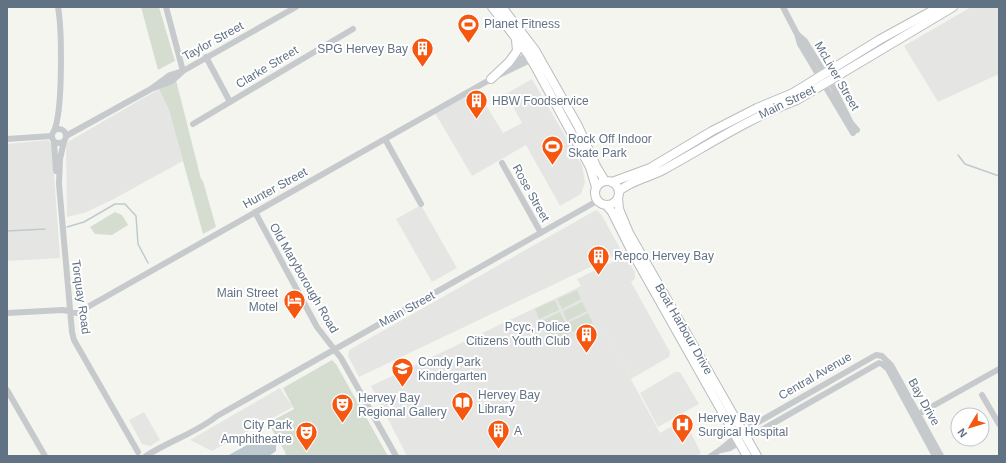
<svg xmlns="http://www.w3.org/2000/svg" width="1006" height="463" font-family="Helvetica,sans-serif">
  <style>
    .built { fill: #e5e6e4 }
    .green { fill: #d5ddd1 }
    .water { fill: #bfcad0 }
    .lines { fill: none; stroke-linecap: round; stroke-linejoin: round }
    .stream { stroke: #bfcad0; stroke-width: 1.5 }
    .major-casing { stroke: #b9bcc0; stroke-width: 10 }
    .minor { stroke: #c7cacd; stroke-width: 6 }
    .major { stroke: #fff; stroke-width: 8 }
    .labels { text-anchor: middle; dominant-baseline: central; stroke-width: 4; stroke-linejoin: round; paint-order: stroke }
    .poi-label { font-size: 12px; fill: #617285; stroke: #fff; text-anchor: start }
    .street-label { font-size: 12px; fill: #617285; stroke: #fff }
  </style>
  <rect width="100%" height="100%" fill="#f5f5f0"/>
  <path class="built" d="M971,7h28v67l-61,28 -34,-56z
    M532,79l50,86 3,17 -4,12 -21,12 -34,-61 -54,31 -37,-63 42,-23 26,43 19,-10 -16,-29z
    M159,89l10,21 14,51 -71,39 -28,13 -17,4 -1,-74z
    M48,140l4,4 8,114 -53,3v-117z
    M421,205l36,63 -25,14 -36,-63z
    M596,210l5,4 21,38 -263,125 -11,-21 1,-6z
    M625,256l10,16v7l-4,3 39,70 -1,5 -38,22 -37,-68 66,122 24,-14 17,34 -5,3h-23l-4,-7 4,7h-266l-36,-70 210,-100 -4,-7z
    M675,372h5l19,32 -41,23 -18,-34z
    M280,388l13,19 -81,44 -22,-11z
    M144,412l16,28 -10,6 -8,-2 -13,-24z"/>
  <path class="green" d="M141,7h18l16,54 -17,9z
    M176,80l25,99 2,2 13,46 -13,7 -34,-124 -10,-21z
    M115,212l7,3 6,10 -16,10 -17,-1 -5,-7z
    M577,290l4,9 -19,10 -5,-10z
    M555,300l4,10 -20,9 -4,-10z
    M582,302l5,9 -20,10 -4,-10z
    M560,312l5,10 -20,9 -4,-10z
    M588,313l5,10 -20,9 -5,-9z
    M566,324l5,9 -20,10 -5,-10z
    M332,360l4,4 52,92h-102l-1,-4 -17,-29 26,-14 -11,-21z"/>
  <path class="water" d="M262,439l7,1 7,4v7l-7,5h-42l29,-16z"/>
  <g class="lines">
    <path class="stream" d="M958,155l7,9 34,12
      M67,227l17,-5 31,-18h10l11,12 2,28 10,19
      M7,231l38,-2"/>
    <defs>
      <path id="major" d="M492,7l36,47 8,14 54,99 6,20
        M502,7l33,43 43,76 18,40 9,15
        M491,79l18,-17 8,-11 -1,-11
        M595 193a12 12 0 1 1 24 0a12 12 0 1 1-24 0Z
        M612,182l38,-14 62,-37 45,-23 36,-15 86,-53 60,-33
        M619,191c13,-11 29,-13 44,-21 44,-24 86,-52 134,-70l156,-93
        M618,198l1,11 10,24 128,223
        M606,205l6,7 20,40 115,204"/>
    </defs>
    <use href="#major" class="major-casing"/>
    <path class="minor" d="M166,7l17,64
      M783,7l14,27 3,10 53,89
      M797,34l8,7 28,46 18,36 6,7
      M206,57l24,45
      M508,66l23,-13
      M151,89l21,-8 11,-10 113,-64
      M193,124l160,-95
      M52 136a7 7 0 1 1 14 0a7 7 0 1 1-14 0Z
      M54,131c9,-20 8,-101 4,-124
      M66,136l85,-47 19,-14 13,-4
      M7,139l45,-3
      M385,139l36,65
      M64,141l-4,18 -1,25 13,148 2,8 64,112
      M54,142l2,29
      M502,163l39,70
      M255,212l62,115 24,31 55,98
      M7,313l56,-3 14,3 414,-234 43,-21
      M7,390l38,66
      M982,395l17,29
      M915,416l84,-47
      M721,450l9,-2 149,-85 3,1 6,5 47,87
      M146,456c23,-15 50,-23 71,-40l380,-215
      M711,456c14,-8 24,-20 37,-28l128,-73 6,1 9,9 50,91"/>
    <use href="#major" class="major"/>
  </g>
  <defs>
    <symbol id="stadium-pin" viewBox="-11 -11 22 30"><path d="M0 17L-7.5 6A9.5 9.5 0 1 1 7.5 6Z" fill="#f55711" stroke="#fff"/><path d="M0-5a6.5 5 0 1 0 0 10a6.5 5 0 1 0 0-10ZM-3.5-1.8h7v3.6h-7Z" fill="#fff"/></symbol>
    <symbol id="building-pin" viewBox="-11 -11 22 30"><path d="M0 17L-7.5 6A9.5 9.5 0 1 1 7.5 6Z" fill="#f55711" stroke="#fff"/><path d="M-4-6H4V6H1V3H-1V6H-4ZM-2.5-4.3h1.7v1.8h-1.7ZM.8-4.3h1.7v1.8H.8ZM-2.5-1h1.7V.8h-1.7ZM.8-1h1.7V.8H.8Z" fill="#fff"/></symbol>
    <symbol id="hotel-pin" viewBox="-11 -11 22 30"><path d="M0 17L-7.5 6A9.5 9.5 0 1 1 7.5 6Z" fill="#f55711" stroke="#fff"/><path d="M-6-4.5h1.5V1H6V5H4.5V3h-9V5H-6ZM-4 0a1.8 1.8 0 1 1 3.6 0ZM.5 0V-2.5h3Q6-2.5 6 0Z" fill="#fff"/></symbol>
    <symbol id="school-pin" viewBox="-11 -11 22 30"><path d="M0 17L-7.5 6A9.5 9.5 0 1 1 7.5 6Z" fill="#f55711" stroke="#fff"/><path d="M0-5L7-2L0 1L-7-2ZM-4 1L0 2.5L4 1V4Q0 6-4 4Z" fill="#fff"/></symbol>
    <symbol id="library-pin" viewBox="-11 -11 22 30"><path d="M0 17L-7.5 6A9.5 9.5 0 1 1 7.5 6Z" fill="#f55711" stroke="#fff"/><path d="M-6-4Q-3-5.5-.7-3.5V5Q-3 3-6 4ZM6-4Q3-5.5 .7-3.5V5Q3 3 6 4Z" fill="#fff"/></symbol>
    <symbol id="theatre-pin" viewBox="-11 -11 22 30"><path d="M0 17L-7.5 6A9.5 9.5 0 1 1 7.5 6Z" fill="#f55711" stroke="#fff"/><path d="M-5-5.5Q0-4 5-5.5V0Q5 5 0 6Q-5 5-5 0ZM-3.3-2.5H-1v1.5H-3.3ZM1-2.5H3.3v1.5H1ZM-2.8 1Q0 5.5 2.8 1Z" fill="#fff"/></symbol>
    <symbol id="hospital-pin" viewBox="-11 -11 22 30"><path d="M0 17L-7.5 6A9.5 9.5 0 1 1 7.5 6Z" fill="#f55711" stroke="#fff"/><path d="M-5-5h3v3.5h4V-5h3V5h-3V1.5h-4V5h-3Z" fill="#fff"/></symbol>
  </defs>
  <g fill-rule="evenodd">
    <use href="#stadium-pin" x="456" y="12" width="25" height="34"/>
    <use href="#building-pin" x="410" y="36" width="25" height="34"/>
    <use href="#building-pin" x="464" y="88" width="25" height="34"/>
    <use href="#stadium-pin" x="540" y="134" width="25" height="34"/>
    <use href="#building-pin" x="586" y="244" width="25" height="34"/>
    <use href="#hotel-pin" x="282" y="288" width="25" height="34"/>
    <use href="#building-pin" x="574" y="322" width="25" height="34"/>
    <use href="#school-pin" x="390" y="356" width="25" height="34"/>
    <use href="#library-pin" x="450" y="390" width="25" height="34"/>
    <use href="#theatre-pin" x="330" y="392" width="25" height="34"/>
    <use href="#hospital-pin" x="670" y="412" width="25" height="34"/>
    <use href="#building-pin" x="486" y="418" width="25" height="34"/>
    <use href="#theatre-pin" x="294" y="420" width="25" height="34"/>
  </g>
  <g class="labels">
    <g class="poi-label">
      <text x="484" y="24">Planet Fitness</text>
      <text x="408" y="49" text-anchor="end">SPG Hervey Bay</text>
      <text x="492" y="101">HBW Foodservice</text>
      <text x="568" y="139">Rock Off Indoor<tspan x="568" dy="14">Skate Park</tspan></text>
      <text x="614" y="256">Repco Hervey Bay</text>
      <text x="278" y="293" text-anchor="end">Main Street<tspan x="278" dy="14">Motel</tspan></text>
      <text x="570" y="327" text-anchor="end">Pcyc, Police<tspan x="570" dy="14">Citizens Youth Club</tspan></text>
      <text x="418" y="362">Condy Park<tspan x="418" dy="14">Kindergarten</tspan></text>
      <text x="478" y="395">Hervey Bay<tspan x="478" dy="14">Library</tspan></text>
      <text x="358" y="398">Hervey Bay<tspan x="358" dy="14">Regional Gallery</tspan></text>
      <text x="698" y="418">Hervey Bay<tspan x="698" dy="14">Surgical Hospital</tspan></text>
      <text x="292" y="425" text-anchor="end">City Park<tspan x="292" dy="14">Amphitheatre</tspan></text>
      <text x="514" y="431">A</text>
    </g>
    <g class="street-label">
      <text transform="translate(213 41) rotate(-29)">Taylor Street</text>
      <text transform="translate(267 67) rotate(-31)">Clarke Street</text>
      <text transform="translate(837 76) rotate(60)">McLiver Street</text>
      <text transform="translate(787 102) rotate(-26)">Main Street</text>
      <text transform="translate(275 188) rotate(-29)">Hunter Street</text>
      <text transform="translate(531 193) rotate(61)">Rose Street</text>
      <text transform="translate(304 278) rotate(60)">Old Maryborough Road</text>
      <text transform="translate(81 297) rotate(82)">Torquay Road</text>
      <text transform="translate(407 309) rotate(-29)">Main Street</text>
      <text transform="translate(684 329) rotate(60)">Boat Harbour Drive</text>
      <text transform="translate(815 376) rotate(-30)">Central Avenue</text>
      <text transform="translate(924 402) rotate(61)">Bay Drive</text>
    </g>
  </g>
  <rect width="1006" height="463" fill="none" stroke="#617285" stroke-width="16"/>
  <g transform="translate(970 427) rotate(232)"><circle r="19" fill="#ffffff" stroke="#c0c7ce"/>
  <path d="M0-3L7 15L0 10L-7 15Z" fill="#f55711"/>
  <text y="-6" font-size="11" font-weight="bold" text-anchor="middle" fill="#617285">N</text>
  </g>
</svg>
